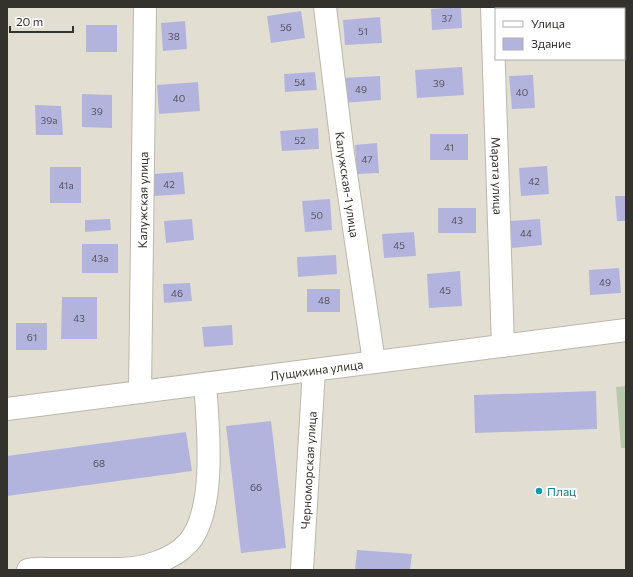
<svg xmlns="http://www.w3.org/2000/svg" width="633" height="577" font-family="Commissioner,sans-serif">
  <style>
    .pitch { fill: #b8caac }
    .building { fill: #b3b4dd }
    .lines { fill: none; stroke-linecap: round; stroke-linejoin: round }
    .minor-casing { stroke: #bbb7ab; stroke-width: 24 }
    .minor { stroke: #fff; stroke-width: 22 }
    .culture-dot { fill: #0f9aa8; stroke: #fff; stroke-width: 1.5 }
    .labels { text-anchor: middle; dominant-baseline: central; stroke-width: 4; stroke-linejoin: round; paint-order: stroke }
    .number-label { font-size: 10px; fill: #545259 }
    .street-label { font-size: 12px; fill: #34322d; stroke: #fff }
    .culture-label { font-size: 12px; fill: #0d838f; stroke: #fff; text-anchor: start }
  </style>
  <rect width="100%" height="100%" fill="#e2dfd2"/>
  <path class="pitch" d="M626,386v62h-5l-5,-61z"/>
  <path class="building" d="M461,7l1,21 -30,2 -1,-21z
    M301,11l4,27 -34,5 -4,-27z
    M380,17l2,26 -37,2 -2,-25z
    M185,21l2,28 -24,2 -2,-28z
    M86,25h31v27h-31z
    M462,67l2,28 -47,3 -2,-28z
    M315,72l2,18 -32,2 -1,-18z
    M533,75l2,33 -23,1 -3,-33z
    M380,76l1,24 -38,3 -2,-25z
    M198,82l2,29 -41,3 -2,-29z
    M82,94l30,1v33l-30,-1z
    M35,105l26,1 2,29h-27z
    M318,128l1,21 -37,2 -2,-20z
    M430,134h38v26h-38z
    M377,143l2,30 -22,1 -2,-29z
    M547,166l2,28 -28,2 -2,-28z
    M50,167h31v36h-31z
    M183,172l2,22 -31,2 -2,-22z
    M615,196h11v25h-9z
    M330,199l2,31 -27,2 -3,-31z
    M438,208h38v25h-38z
    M110,219l1,11 -26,2v-12z
    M192,219l2,21 -28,3 -2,-22z
    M540,219l2,26 -30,3 -2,-27z
    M414,232l2,24 -32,2 -2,-24z
    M82,244h36v29h-36z
    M336,255l1,19 -39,3 -1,-20z
    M619,268l2,25 -31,2 -1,-25z
    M460,271l2,35 -33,2 -2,-34z
    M190,283l2,18 -28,2 -1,-19z
    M307,289h33v23h-33z
    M62,297h35v42h-36z
    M16,323h31v27h-31z
    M232,325l1,20 -29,2 -2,-20z
    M596,391l1,38 -122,4 -1,-38z
    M271,421l15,127 -45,5 -15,-127z
    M186,432l6,39 -185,25v-40z
    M357,550l55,4 -2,16h-55z"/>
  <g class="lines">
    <defs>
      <g id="minor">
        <path id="s1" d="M325,7l18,147 31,208"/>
        <path id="s2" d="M492,7l11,339"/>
        <path id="s3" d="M140,392l5,-385"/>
        <path id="s4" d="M7,409l619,-79"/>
        <path d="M28,570c6,-2 17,-1 24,-1 22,0 44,0 67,0 22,0 53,-8 69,-26 29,-32 20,-119 17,-159"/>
        <path id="s5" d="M302,570l12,-200"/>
      </g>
    </defs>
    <use href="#minor" class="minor-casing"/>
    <use href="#minor" class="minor"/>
  </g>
  <circle class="culture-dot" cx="539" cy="491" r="4"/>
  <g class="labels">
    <g class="number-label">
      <text x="447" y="18">37</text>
      <text x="286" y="27">56</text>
      <text x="363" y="31">51</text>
      <text x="174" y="36">38</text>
      <text x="300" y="82">54</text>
      <text x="439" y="83">39</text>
      <text x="361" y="89">49</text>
      <text x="522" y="92">40</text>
      <text x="179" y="98">40</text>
      <text x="97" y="111">39</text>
      <text x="49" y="120">39а</text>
      <text x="300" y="140">52</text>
      <text x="449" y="147">41</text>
      <text x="367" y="159">47</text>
      <text x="534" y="181">42</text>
      <text x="169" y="184">42</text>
      <text x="66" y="185">41а</text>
      <text x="317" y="215">50</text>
      <text x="457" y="220">43</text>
      <text x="526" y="233">44</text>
      <text x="399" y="245">45</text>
      <text x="100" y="258">43а</text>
      <text x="605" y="282">49</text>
      <text x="445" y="290">45</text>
      <text x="177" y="293">46</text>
      <text x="324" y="300">48</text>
      <text x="79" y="318">43</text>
      <text x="32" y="337">61</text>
      <text x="99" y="463">68</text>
      <text x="256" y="487">66</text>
    </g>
    <g class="street-label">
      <text stroke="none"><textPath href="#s2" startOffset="169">Марата улица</textPath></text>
      <text stroke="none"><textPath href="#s1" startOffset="179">Калужская-1 улица</textPath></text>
      <text stroke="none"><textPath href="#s3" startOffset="192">Калужская улица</textPath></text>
      <text stroke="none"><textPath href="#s4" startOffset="312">Лущихина улица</textPath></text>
      <text stroke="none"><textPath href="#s5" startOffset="100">Черноморская улица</textPath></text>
    </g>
    <g class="culture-label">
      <text x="547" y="491">Плац</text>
    </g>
  </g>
  <rect width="633" height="577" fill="none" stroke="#34322d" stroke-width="16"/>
  <rect x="495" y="8" width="130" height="52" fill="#ffffff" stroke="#aeadab"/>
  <rect x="503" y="21" width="20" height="6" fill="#ffffff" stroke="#aeadab"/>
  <text x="531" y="28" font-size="12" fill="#34322d">Улица</text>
  <rect x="503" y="38" width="20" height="12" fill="#b3b4dd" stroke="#aeadab"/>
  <text x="531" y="48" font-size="12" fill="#34322d">Здание</text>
  <path d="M10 26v6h63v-6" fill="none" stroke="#34322d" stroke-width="2"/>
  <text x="16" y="26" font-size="12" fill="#34322d" stroke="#ffffff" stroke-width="3" paint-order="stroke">20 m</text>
</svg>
